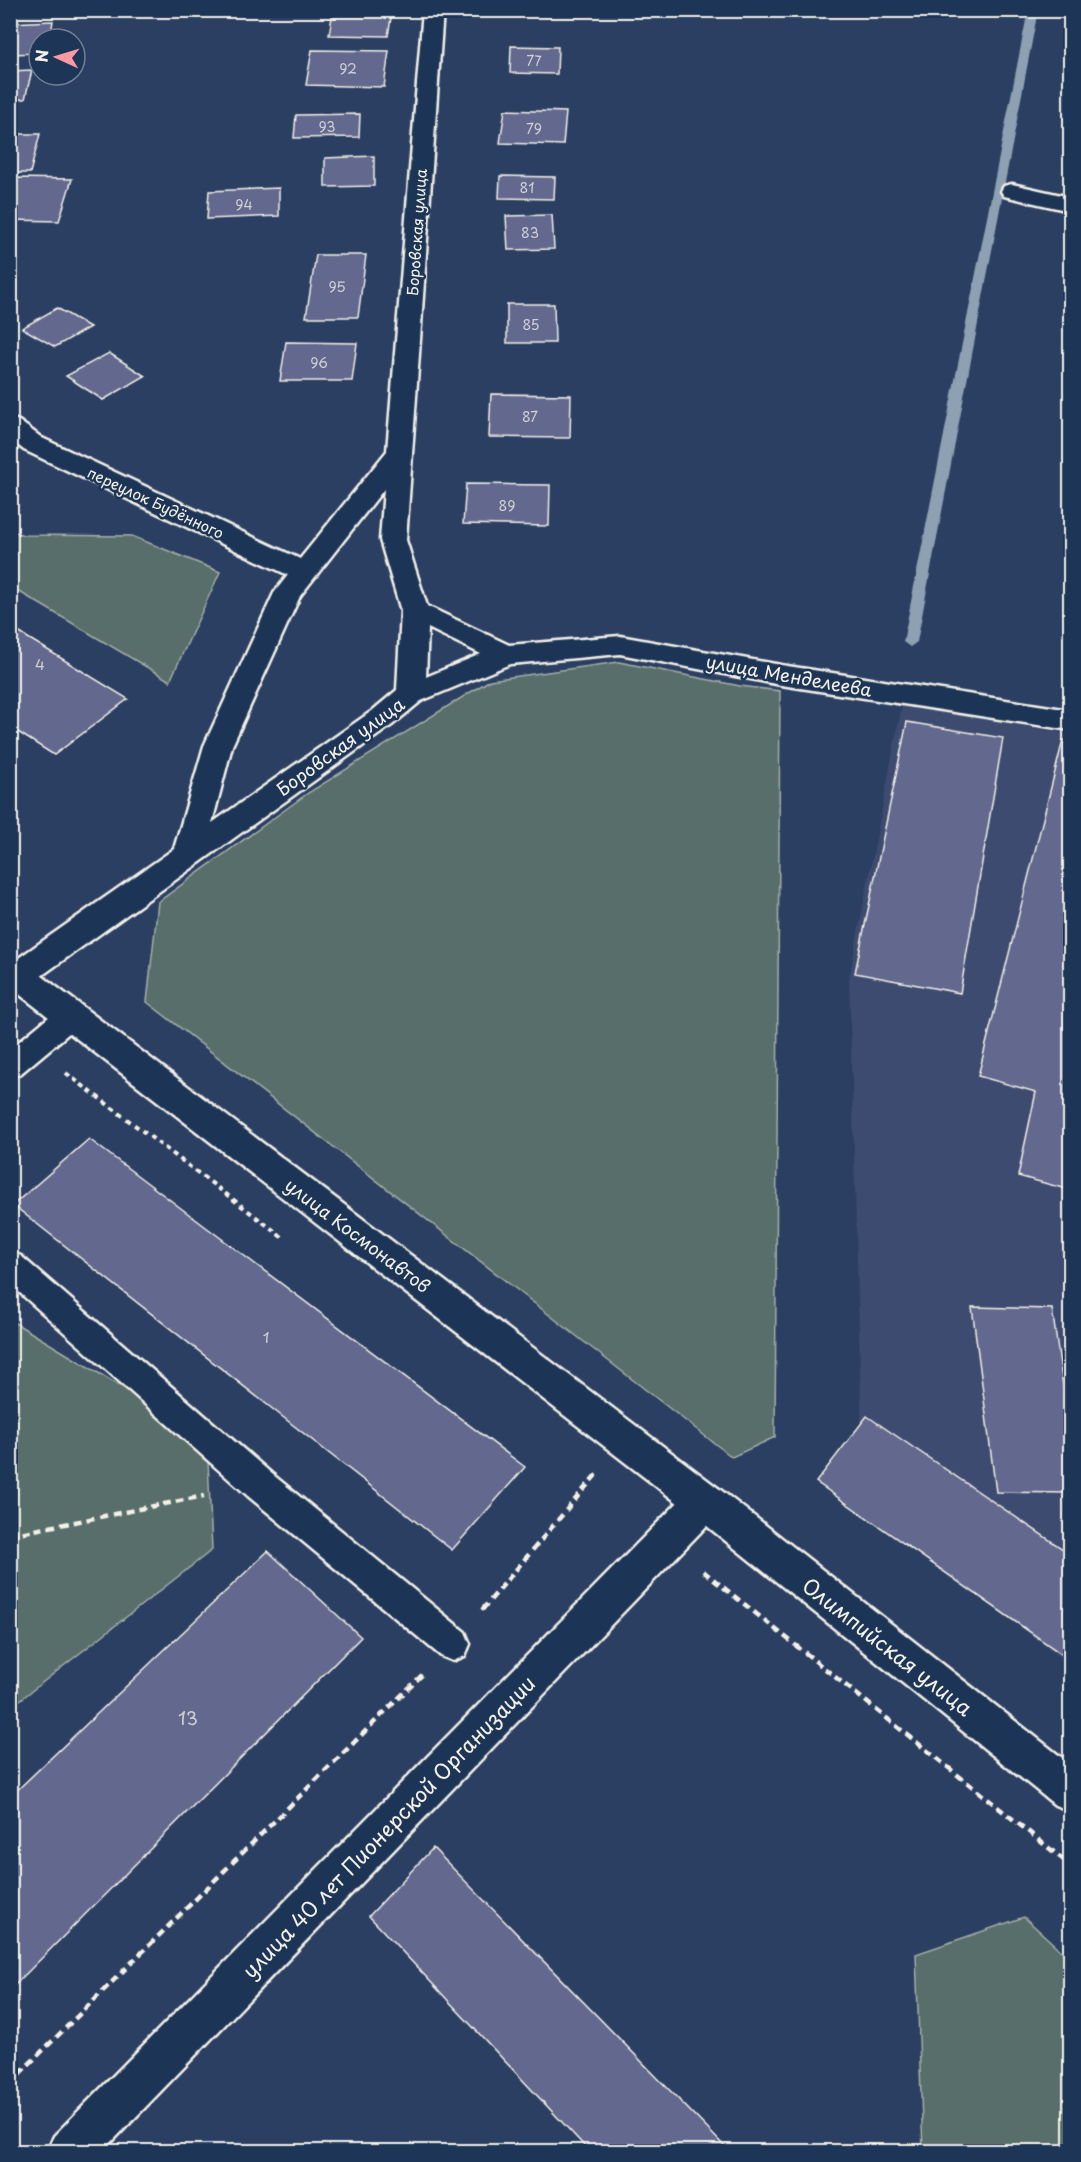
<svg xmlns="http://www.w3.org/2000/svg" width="1081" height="2162" font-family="'Playpen Sans',sans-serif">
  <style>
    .built { fill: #3c4b6f }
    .green { fill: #586e6a; stroke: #a6b0a9; stroke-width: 1.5 }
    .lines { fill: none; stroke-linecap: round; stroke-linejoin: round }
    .stream { fill: #8da1b3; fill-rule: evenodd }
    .building { fill: #62688e; stroke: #f4f1e8; stroke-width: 1.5 }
    .service-casing { stroke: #f4f1e8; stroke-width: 5 }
    .minor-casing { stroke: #f4f1e8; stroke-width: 5 }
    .tertiary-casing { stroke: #f4f1e8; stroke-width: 5 }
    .path-far1 { stroke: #f4f1e8; stroke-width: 4; stroke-dasharray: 5 4.5; stroke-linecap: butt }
    .path { stroke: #f4f1e8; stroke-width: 4.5; stroke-dasharray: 8 5; stroke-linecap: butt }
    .service { fill: #1d3557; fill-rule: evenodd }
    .minor { fill: #1d3557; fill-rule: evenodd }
    .tertiary { fill: #1d3557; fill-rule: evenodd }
    .labels { text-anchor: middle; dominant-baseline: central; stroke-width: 5; stroke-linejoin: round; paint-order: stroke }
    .far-number-label { font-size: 14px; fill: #d0cfd2 }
    .far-street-label { font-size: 15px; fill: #f4f1e8; stroke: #1d3557 }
    .number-label { font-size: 15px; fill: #d0cfd2 }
    .street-label { font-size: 18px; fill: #f4f1e8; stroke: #1d3557 }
    .near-number-label { font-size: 18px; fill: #d0cfd2 }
    .near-street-label { font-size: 21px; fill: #f4f1e8; stroke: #1d3557 }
  </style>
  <rect width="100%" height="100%" fill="#2b3f62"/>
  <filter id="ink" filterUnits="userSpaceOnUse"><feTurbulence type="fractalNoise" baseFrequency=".0167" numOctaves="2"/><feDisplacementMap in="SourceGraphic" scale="12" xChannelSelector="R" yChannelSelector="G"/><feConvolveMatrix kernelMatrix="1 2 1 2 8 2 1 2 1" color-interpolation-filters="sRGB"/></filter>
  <g filter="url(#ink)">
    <path class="built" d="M902,705l168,29v930l-206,-155 -15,-530z"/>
    <path class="green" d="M11,530l12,5 109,1 88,36 -50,109 -159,-94z
      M619,662l121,24 40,5 -5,746 -43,20 -585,-455 11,-100 150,-109 182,-113z
      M10,1320l197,118 5,112 -201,157z
      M1024,1917l46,42v192h-147l-7,-197z"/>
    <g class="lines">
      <path class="stream" d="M1028,10h10l-121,632 -7,5 -7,-5z"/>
    </g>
    <path class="building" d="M503,10h43v5l-43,-1z
      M333,11l59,1 -4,24 -59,-1z
      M53,21l-3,18h-11v14l-29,1v-31z
      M511,46l47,1 -1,27 -47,-1z
      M312,50l77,1 -5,36 -78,-2z
      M32,70l-7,29h-15v-28z
      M505,110l61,2 -3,33 -63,-2z
      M360,114l-1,23 -65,1 2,-23z
      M10,134h30l-10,39h-20z
      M374,156v30l-49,1v-29z
      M500,176l55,1 -1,22 -55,-1z
      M14,178l58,1 -13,42 -49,-1v-32z
      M279,188v28l-72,3 2,-28z
      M552,215l2,34 -46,1 -2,-34z
      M316,255h50l-8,62h-52z
      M507,304h47l1,39h-48z
      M57,308l33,19 -35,20 -33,-19z
      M286,342l71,1 -5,38h-72z
      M109,353l36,23 -42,24 -37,-24z
      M491,394l80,1 -1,43 -81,-1z
      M466,484l84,1 -1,41 -86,-2z
      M10,627l118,72 -74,56 -44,-28z
      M907,722l96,16 -43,255 -105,-20z
      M1063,740l7,1v449l-52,-14 18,-84 -58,-16z
      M89,1139l436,328 -73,83 -439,-345z
      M972,1307l80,2 18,125v59l-74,-1z
      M867,1416l203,138v106l-254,-178z
      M268,1551l93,86 -351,353v-193z
      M433,1848l297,304h-140l-221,-236z"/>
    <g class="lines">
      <defs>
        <path id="service" d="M71,1004l10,3 4,8 -4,8 -61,51 -10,3v-28l51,-42z
          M10,1252l11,4 251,218 193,158 5,12 -5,12 -12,5 -12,-5 -193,-160 -238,-212z"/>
        <path id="minor" d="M423,10h20l-37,530 21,66 82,39 111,-9 161,29 289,45v20l-289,-45 -161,-31 -110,10 -89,37 -29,24 -362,259 -11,3 -9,-2v-21l164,-115 30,-103 70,-153 14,-18 -264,-125 -14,-11v-21l9,3 23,17 258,121 87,-108zM384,489l-4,51 21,71 -4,79 -25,21 -160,112 20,-77 68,-150zM428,628l53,26 -55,23z
          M1012,184l58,13v14l-66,-15 -3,-5 3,-5z
          M705,1483l13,5 6,13 -6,13 -616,638h-55l7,-16 638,-648z"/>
        <path id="tertiary" d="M10,957l11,3 697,528 352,276v47l-15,-6 -363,-291 -682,-527z"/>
      </defs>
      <use href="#service" class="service-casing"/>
      <use href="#minor" class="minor-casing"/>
      <use href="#tertiary" class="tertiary-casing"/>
      <path class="path-far1" d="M66,1073l214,162"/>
      <path class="path" d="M278,1234l4,3
        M10,1535l194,-39
        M703,1571l367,294
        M482,1610l113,-134 -2,-2
        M10,2083l412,-408"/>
      <use href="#service" class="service"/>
      <use href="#minor" class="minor"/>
      <use href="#tertiary" class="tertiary"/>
    </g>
  </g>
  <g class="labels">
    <g class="far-number-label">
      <text x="534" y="60">77</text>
      <text x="348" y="68">92</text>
      <text x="327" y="126">93</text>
      <text x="534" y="128">79</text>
      <text x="527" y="187">81</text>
      <text x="244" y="204">94</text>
      <text x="530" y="232">83</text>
      <text x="337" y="286">95</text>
      <text x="531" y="324">85</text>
      <text x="319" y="362">96</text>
      <text x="530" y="416">87</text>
      <text x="507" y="505">89</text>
    </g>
    <g class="far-street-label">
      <text transform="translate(416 232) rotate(-86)">Боровская улица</text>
      <text transform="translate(156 502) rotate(25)">переулок Будённого</text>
    </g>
    <g class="number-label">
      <text x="40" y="663">4</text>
      <text x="266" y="1336">1</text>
    </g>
    <g class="street-label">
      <text transform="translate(789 675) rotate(10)">улица Менделеева</text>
      <text transform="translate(340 746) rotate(-36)">Боровская улица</text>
      <text transform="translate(358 1235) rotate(37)">улица Космонавтов</text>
    </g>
    <g class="near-number-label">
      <text x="188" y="1717">13</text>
    </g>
    <g class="near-street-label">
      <text transform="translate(888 1646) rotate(38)">Олимпийская улица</text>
      <text transform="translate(388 1826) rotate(-46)">улица 40 лет Пионерской Организации</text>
    </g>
  </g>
  <rect width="1081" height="2162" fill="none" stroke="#1d3557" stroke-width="36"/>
  <rect x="18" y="18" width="1045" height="2126" fill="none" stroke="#f4f1e8" stroke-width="2" filter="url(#ink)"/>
  <g transform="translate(57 57) rotate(274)"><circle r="28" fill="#1d3557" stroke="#738091" stroke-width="1.5"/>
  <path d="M0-4.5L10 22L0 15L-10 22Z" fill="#ff9aa2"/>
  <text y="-9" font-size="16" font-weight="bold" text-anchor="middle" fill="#f4f1e8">N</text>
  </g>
</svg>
